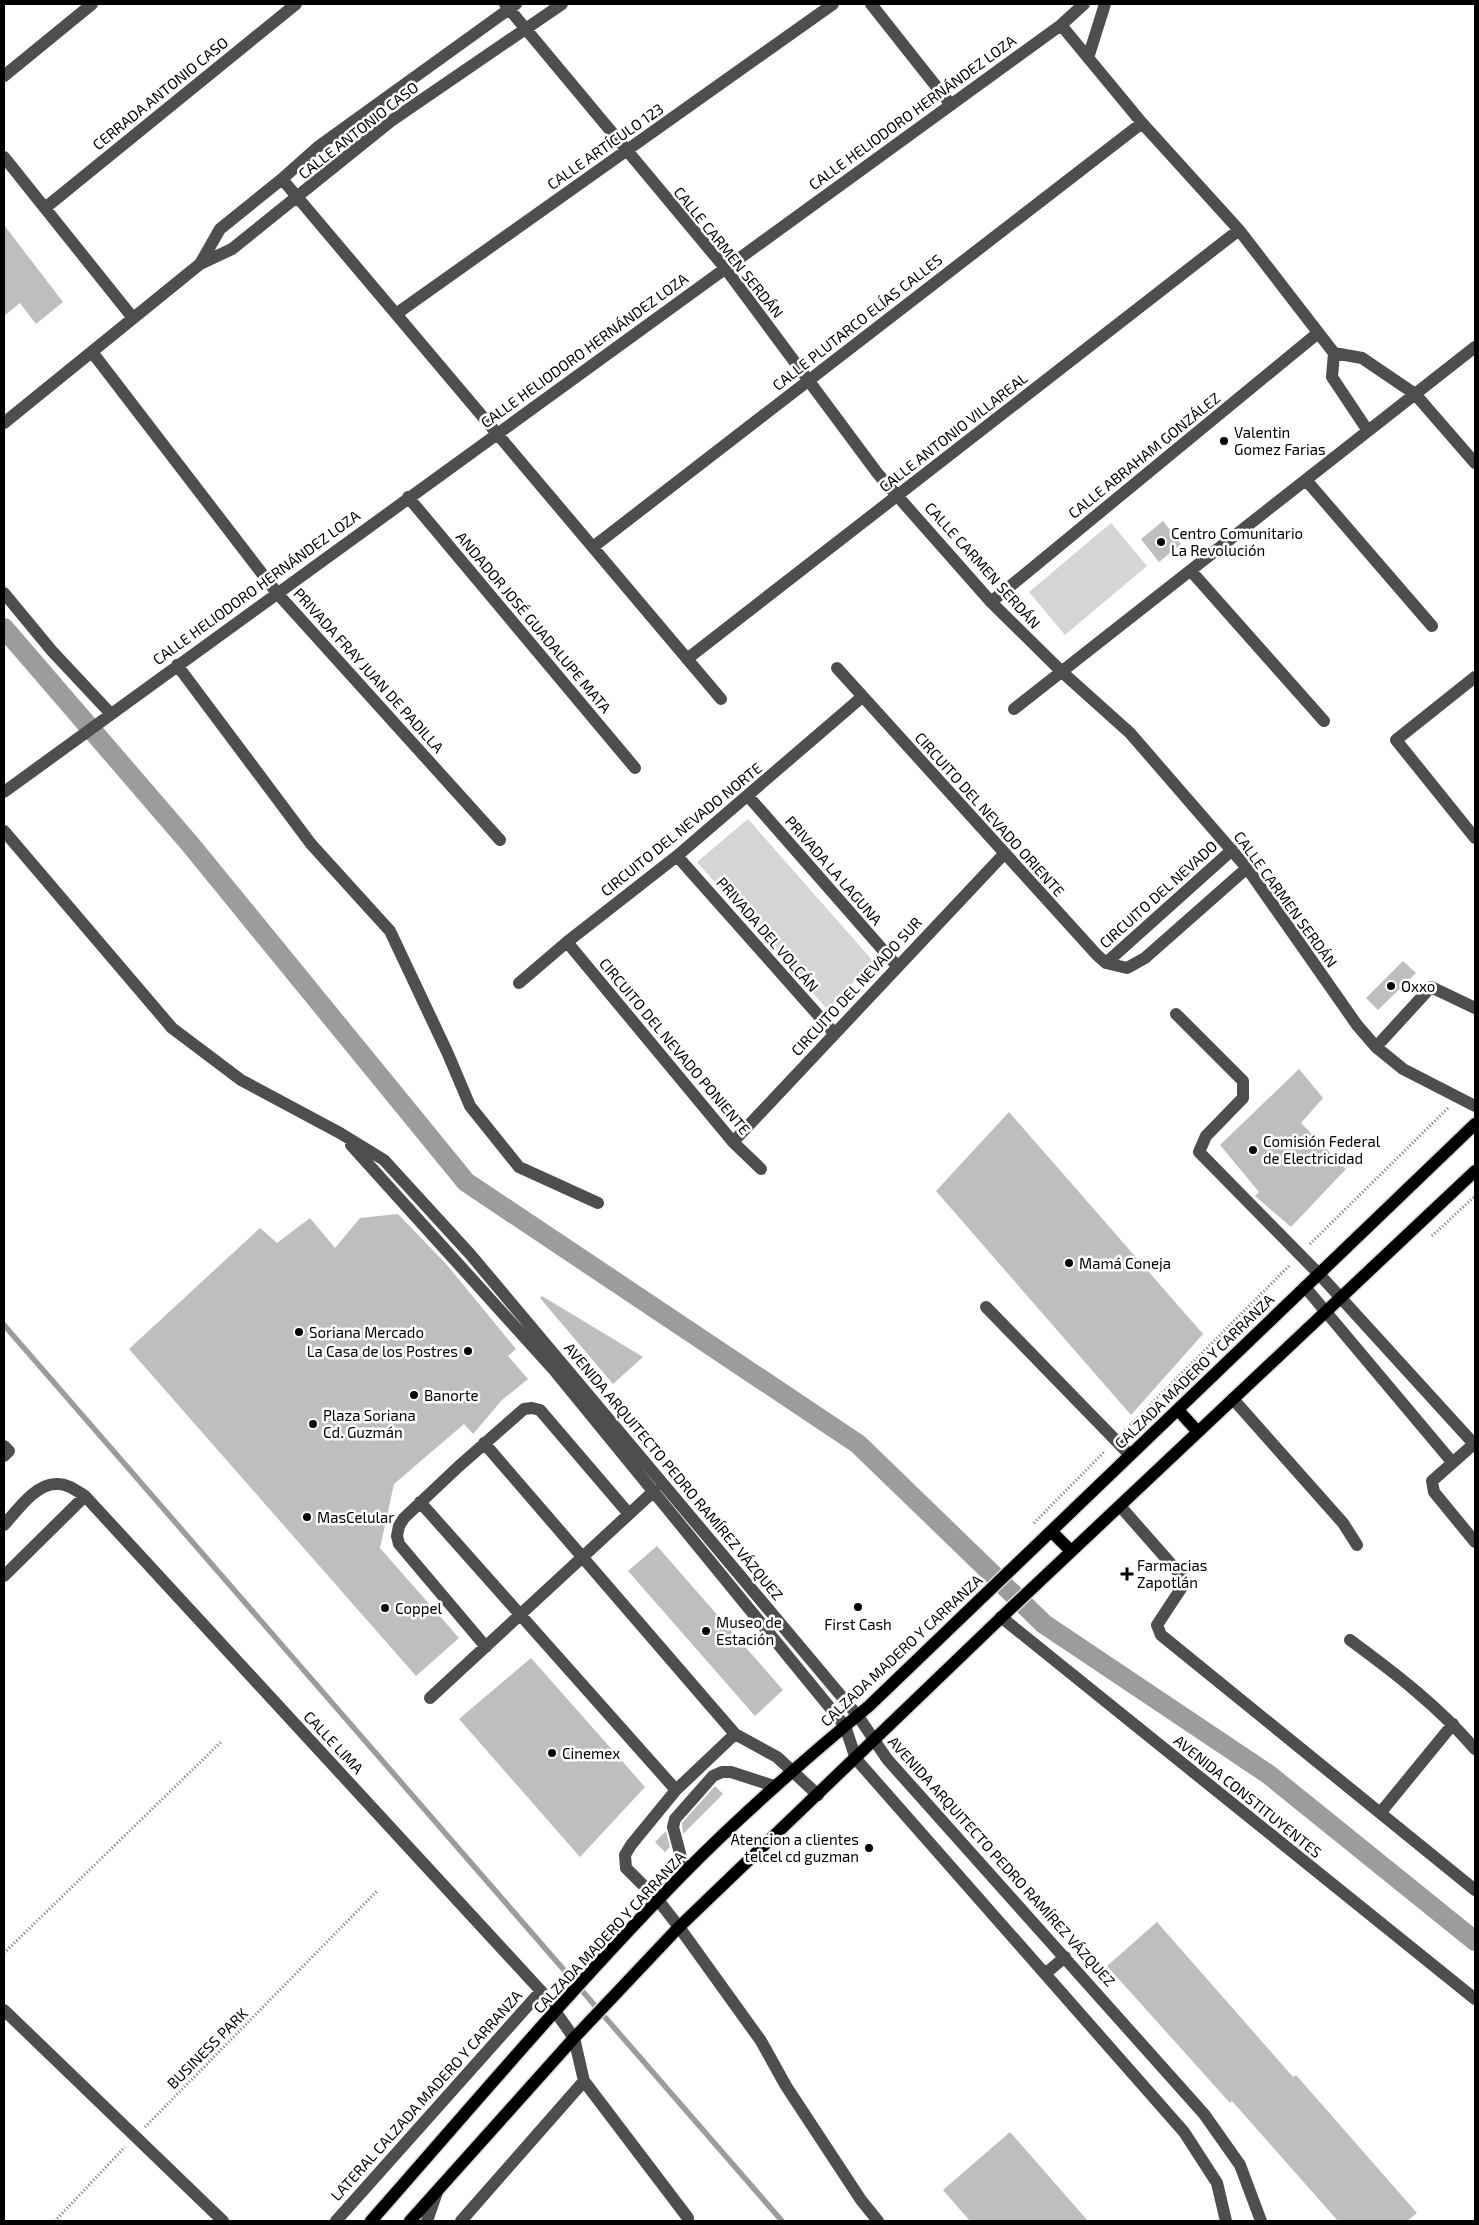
<svg xmlns="http://www.w3.org/2000/svg" width="1479" height="2225" font-family="'Exo 2',sans-serif">
  <style>
    .green { fill: #d5d5d5 }
    .lines { fill: none; stroke-linecap: round; stroke-linejoin: round }
    .stream { stroke: #9c9c9c; stroke-width: 5.5 }
    .canal { stroke: #9c9c9c; stroke-width: 20 }
    .building { fill: #bebebe }
    .major-casing { stroke: #dbdbdb; stroke-width: 15 }
    .path { stroke: #707070; stroke-width: 3; stroke-dasharray: 1 2.5; stroke-linecap: butt }
    .minor { stroke: #4e4e4e; stroke-width: 12 }
    .major { stroke: #000; stroke-width: 12 }
    .poi-dot { fill: #000; stroke: #fff; stroke-width: 2 }
    .labels { text-anchor: middle; dominant-baseline: central; stroke-width: 5; stroke-linejoin: round; paint-order: stroke }
    .street-label { font-size: 15px; fill: #000; stroke: #fff }
    .poi-label { font-size: 15px; fill: #000; stroke: #fff; text-anchor: start }
  </style>
  <rect width="100%" height="100%" fill="#fff"/>
  <path class="green" d="M1111,523l36,43 -82,69 -36,-43z
    M748,819l125,142 -45,49 -131,-148z"/>
  <g class="lines">
    <path class="stream" d="M4,1325l778,896"/>
    <path class="canal" d="M4,628l186,216 276,338 392,262 186,180 224,150 207,167"/>
  </g>
  <path class="building" d="M4,225l59,77 -27,22 -16,-21 -16,13z
    M1163,521l18,23 -22,18 -18,-23z
    M1403,961l13,12 -38,37 -12,-12z
    M1299,1069l24,29 -22,25 45,46 -55,58 -36,-31 4,-4 -39,-47z
    M1009,1112l194,222 -72,81 -195,-224z
    M398,1214l49,51 69,84 -8,7 20,23 -26,21 -29,34 -9,-10 -70,60 -14,64 79,90 -43,38 -287,-327 131,-121 17,15 33,-25 25,30 25,-30z
    M542,1296l101,61 -30,27 -73,-86z
    M657,1546l126,144 -28,26 -127,-145z
    M531,1658l114,129 -65,70 -121,-138z
    M715,1786l8,8 -40,40 -1,-11z
    M666,1831l4,16 -5,5 -10,-10z
    M1157,1922l136,155 3,-2 121,138 -10,8h-69l-106,-120 -2,2 -123,-137z
    M1010,2132l78,89h-118l-27,-31z"/>
  <g class="lines">
    <defs>
      <path id="major" d="M1178,1410l20,22
        M1051,1531l20,20
        M371,2221c103,-117 204,-237 313,-348 58,-59 121,-114 185,-167l606,-582
        M410,2221l164,-183 105,-111 329,-316 467,-440"/>
    </defs>
    <use href="#major" class="major-casing"/>
    <path class="path" d="M1432,1236l43,-40
      M1310,1244l138,-136
      M1125,1430l165,-165
      M1034,1523l71,-72
      M4,1953l217,-211
      M145,2127l232,-236
      M55,2221l70,-74"/>
    <path class="minor" d="M505,4l220,264 153,206 113,128 71,70 68,61 117,135 110,157 19,22 27,22 72,37
      M871,4l80,101
      M1061,25l81,98 97,107 95,123 28,5 53,36 60,69
      M1088,58l17,-54
      M4,76l88,-72
      M4,157l129,161
      M282,179l439,520
      M45,208l251,-204
      M200,264l20,-35 62,-50 37,-33 197,-142
      M396,314l437,-310
      M92,352l185,241 223,247
      M1334,353l-2,24 36,54
      M4,423l196,-159 32,-15 159,-128 171,-117
      M1306,480l126,146
      M408,497l227,271
      M593,547l549,-424
      M1191,571l133,150
      M4,593l48,58 59,63
      M991,602l327,-269
      M687,659l552,-429
      M177,665l134,179 79,87 58,123 22,52 49,61 79,36
      M837,668l260,287 9,8 21,5 18,-10 102,-90
      M1475,677l-79,63 79,98
      M1014,709l461,-362
      M4,792l1057,-767 23,-21
      M748,796l149,170
      M4,831l168,197 69,52 99,53 44,27 86,94 388,462 29,43 317,355 36,51 21,56
      M677,856l157,177
      M567,942l166,200 28,27
      M1106,963l126,-113
      M519,983l48,-41 110,-86 185,-159
      M1176,1014l67,67v17l-37,38 -7,16 120,122 155,170
      M1376,1047l55,-60 44,21
      M733,1142l271,-288
      M351,1145l203,225 291,356 11,33 328,373 33,51 9,38
      M1305,1287l147,175
      M986,1307l144,148
      M1233,1399l110,124 14,22
      M484,1443l251,291 42,23 41,38
      M1475,1443l-43,38 2,11 41,50
      M4,1446l5,5 -5,5
      M420,1502l256,288
      M1120,1506l66,75 -29,44 4,10 314,255
      M4,1525c13,-14 31,-41 52,-41 11,-1 21,7 29,12l456,495 33,47 10,43 -123,140
      M4,1576l81,-80
      M1001,1617l474,382
      M1350,1640c45,33 89,67 125,109
      M486,1647l-87,-103 -2,-8 2,-10 5,-8 54,-51 66,-58 8,-1 8,2 89,104
      M430,1698l224,-207
      M735,1734l-59,56 -45,55 -6,10 1,13 32,32 21,27 82,114 25,45 75,114 17,21
      M1381,1812l72,-88
      M685,1872l-12,-45 2,-8 38,-43 9,-4h9l43,14
      M1045,1974l20,-17
      M4,2010l219,211
      M584,2081l104,137
      M336,2221l205,-230
      M427,2221l10,-29"/>
    <use href="#major" class="major"/>
  </g>
  <g class="poi-dot">
    <circle cx="1224" cy="441" r="5"/>
    <circle cx="1161" cy="542" r="5"/>
    <circle cx="1391" cy="986" r="5"/>
    <circle cx="1253" cy="1150" r="5"/>
    <circle cx="1069" cy="1263" r="5"/>
    <circle cx="299" cy="1332" r="5"/>
    <circle cx="468" cy="1351" r="5"/>
    <circle cx="414" cy="1395" r="5"/>
    <circle cx="313" cy="1424" r="5"/>
    <circle cx="307" cy="1517" r="5"/>
    <path d="M1124.5 1566.5h5v5h5v5h-5v5h-5v-5h-5v-5h5z"/>
    <circle cx="858" cy="1607" r="5"/>
    <circle cx="385" cy="1608" r="5"/>
    <circle cx="706" cy="1631" r="5"/>
    <circle cx="552" cy="1753" r="5"/>
    <circle cx="869" cy="1848" r="5"/>
  </g>
  <g class="labels">
    <g class="street-label">
      <text transform="translate(160 93) rotate(-39)">CERRADA ANTONIO CASO</text>
      <text transform="translate(912 112) rotate(-36)">CALLE HELIODORO HERNÁNDEZ LOZA</text>
      <text transform="translate(358 130) rotate(-38)">CALLE ANTONIO CASO</text>
      <text transform="translate(605 146) rotate(-35)">CALLE ARTÍCULO 123</text>
      <text transform="translate(729 252) rotate(51)">CALLE CARMEN SERDÁN</text>
      <text transform="translate(857 322) rotate(-38)">CALLE PLUTARCO ELÍAS CALLES</text>
      <text transform="translate(584 350) rotate(-36)">CALLE HELIODORO HERNÁNDEZ LOZA</text>
      <text transform="translate(953 432) rotate(-38)">CALLE ANTONIO VILLAREAL</text>
      <text transform="translate(1144 455) rotate(-39)">CALLE ABRAHAM GONZÁLEZ</text>
      <text transform="translate(983 565) rotate(48)">CALLE CARMEN SERDÁN</text>
      <text transform="translate(256 587) rotate(-36)">CALLE HELIODORO HERNÁNDEZ LOZA</text>
      <text transform="translate(534 622) rotate(50)">ANDADOR JOSÉ GUADALUPE MATA</text>
      <text transform="translate(369 670) rotate(48)">PRIVADA FRAY JUAN DE PADILLA</text>
      <text transform="translate(990 814) rotate(48)">CIRCUITO DEL NEVADO ORIENTE</text>
      <text transform="translate(681 829) rotate(-39)">CIRCUITO DEL NEVADO NORTE</text>
      <text transform="translate(834 870) rotate(49)">PRIVADA LA LAGUNA</text>
      <text transform="translate(1158 894) rotate(-42)">CIRCUITO DEL NEVADO</text>
      <text transform="translate(1286 899) rotate(54)">CALLE CARMEN SERDÁN</text>
      <text transform="translate(768 934) rotate(49)">PRIVADA DEL VOLCÁN</text>
      <text transform="translate(856 986) rotate(-47)">CIRCUITO DEL NEVADO SUR</text>
      <text transform="translate(675 1046) rotate(50)">CIRCUITO DEL NEVADO PONIENTE</text>
      <text transform="translate(1194 1371) rotate(-44)">CALZADA MADERO Y CARRANZA</text>
      <text transform="translate(674 1471) rotate(50)">AVENIDA ARQUITECTO PEDRO RAMÍREZ VÁZQUEZ</text>
      <text transform="translate(901 1650) rotate(-43)">CALZADA MADERO Y CARRANZA</text>
      <text transform="translate(334 1742) rotate(47)">CALLE LIMA</text>
      <text transform="translate(1248 1796) rotate(39)">AVENIDA CONSTITUYENTES</text>
      <text transform="translate(1002 1861) rotate(48)">AVENIDA ARQUITECTO PEDRO RAMÍREZ VÁZQUEZ</text>
      <text transform="translate(609 1932) rotate(-47)">CALZADA MADERO Y CARRANZA</text>
      <text transform="translate(207 2048) rotate(-45)">BUSINESS PARK</text>
      <text transform="translate(426 2095) rotate(-48)">LATERAL CALZADA MADERO Y CARRANZA</text>
    </g>
    <g class="poi-label">
      <text x="1234" y="432">Valentin<tspan x="1234" dy="17">Gomez Farias</tspan></text>
      <text x="1171" y="533">Centro Comunitario<tspan x="1171" dy="17">La Revolución</tspan></text>
      <text x="1401" y="986">Oxxo</text>
      <text x="1263" y="1141">Comisión Federal<tspan x="1263" dy="17">de Electricidad</tspan></text>
      <text x="1079" y="1263">Mamá Coneja</text>
      <text x="309" y="1332">Soriana Mercado</text>
      <text x="458" y="1351" text-anchor="end">La Casa de los Postres</text>
      <text x="424" y="1395">Banorte</text>
      <text x="323" y="1415">Plaza Soriana<tspan x="323" dy="17">Cd. Guzmán</tspan></text>
      <text x="317" y="1517">MasCelular</text>
      <text x="1137" y="1565">Farmacias<tspan x="1137" dy="17">Zapotlán</tspan></text>
      <text x="395" y="1608">Coppel</text>
      <text x="716" y="1622">Museo de<tspan x="716" dy="17">Estación</tspan></text>
      <text x="858" y="1624" text-anchor="middle">First Cash</text>
      <text x="562" y="1753">Cinemex</text>
      <text x="859" y="1839" text-anchor="end">Atencion a clientes<tspan x="859" dy="17">telcel cd guzman</tspan></text>
    </g>
  </g>
  <rect width="1479" height="2225" fill="none" stroke="#000000" stroke-width="10"/>
</svg>
